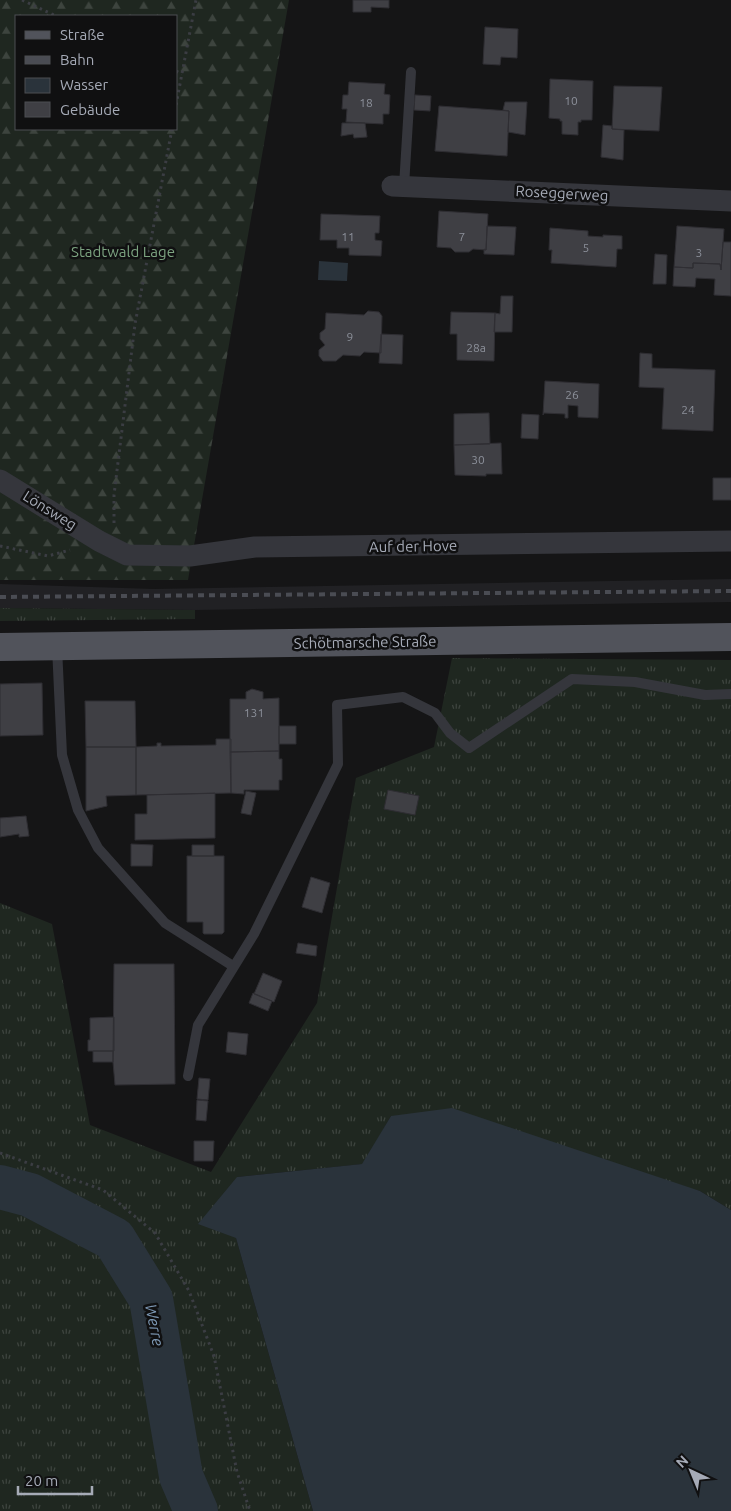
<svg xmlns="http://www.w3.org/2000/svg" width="731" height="1511" font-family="Ubuntu,sans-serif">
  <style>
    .built { fill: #212124 }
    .grass { fill: url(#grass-tufts); fill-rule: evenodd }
    .forest { fill: url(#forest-firs); fill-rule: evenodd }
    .water { fill: #2a333b }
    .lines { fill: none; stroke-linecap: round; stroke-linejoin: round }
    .river { stroke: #2a333b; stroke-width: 44 }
    .building { fill: #3f3f44; stroke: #2f2e33 }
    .path { stroke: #3b3d43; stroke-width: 3; stroke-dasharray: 2.5 4; stroke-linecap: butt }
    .service { stroke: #35363c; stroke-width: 10 }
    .minor { stroke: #35363c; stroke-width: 21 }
    .primary { stroke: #51535b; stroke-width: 28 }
    .rail { stroke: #4a4c53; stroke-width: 4; stroke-dasharray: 6 5; stroke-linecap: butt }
    .labels { text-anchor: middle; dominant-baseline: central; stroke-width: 5; stroke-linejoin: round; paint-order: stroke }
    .number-label { font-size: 12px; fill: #8c909a }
    .street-label { font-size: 15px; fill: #a6abb7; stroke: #101011 }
    .park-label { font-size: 15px; fill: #7ca380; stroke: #101011 }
    .water-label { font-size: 16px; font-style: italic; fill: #7c97b3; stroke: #101011 }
  </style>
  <defs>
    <pattern id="grass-tufts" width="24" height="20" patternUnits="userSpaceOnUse" patternTransform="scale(1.25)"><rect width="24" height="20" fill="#1f2720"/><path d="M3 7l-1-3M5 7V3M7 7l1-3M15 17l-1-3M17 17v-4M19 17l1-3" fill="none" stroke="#3d443e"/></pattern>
    <pattern id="forest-firs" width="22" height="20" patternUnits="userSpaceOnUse" patternTransform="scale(1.25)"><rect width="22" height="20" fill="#1f2720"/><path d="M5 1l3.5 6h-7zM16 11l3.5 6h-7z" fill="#3d443e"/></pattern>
  </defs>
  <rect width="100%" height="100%" fill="#151516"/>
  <path class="built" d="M731,579v23l-536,8 -195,-2v-24l154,5z"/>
  <path class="grass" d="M0,608l195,2v9l-195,2z
    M452,658l279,2v550l-31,-19 -309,-75 -28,48 -126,13 -1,61 77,273h-313v-608l52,21 38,201 121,47 106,-169 39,-225 78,-31zM388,790l31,6 -4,19 -31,-6z"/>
  <path class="forest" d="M0,0h289l-101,580h-188zM16,16h160v113h-160z"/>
  <path class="water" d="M319,261l29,2 -1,18 -29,-1z
    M452,1108l248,83 31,19v301h-418l-77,-273 -38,-14 39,-47 125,-13 29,-48z"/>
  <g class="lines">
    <path class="river" d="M0,1187l30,8 84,44 37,60 30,177 15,35"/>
  </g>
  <path class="building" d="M353,0h36v8l-18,-1v5h-18z
    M485,27l33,2 -1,29 -16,-1 -1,8 -17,-1z
    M550,79l43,2 -1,39h-11v2h-3v13l-16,-1v-13h-2v-2l-11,-1z
    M349,82l36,2 -1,10 6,1 -1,19h-6v10l-37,-2 1,-13h-5l1,-14h5z
    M614,86l48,1 -3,44 -47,-2z
    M415,95l16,1 -1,15 -16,-1z
    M505,102h22l-2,33 -17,-3 1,-21 -6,-1z
    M439,106l70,5 -2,45 -72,-5z
    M342,123h23l2,14 -13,1 -1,-4 -12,2z
    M603,125l9,1v3l12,1 -1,30 -22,-3z
    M439,211l49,3 -2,36 -13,-1 -4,3h-14l-4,-4 -14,-1z
    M321,214l59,2 -1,17h-4v7l7,1 -1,15 -32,-1v-7h-12v-8h-17z
    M487,226l29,1 -2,28 -30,-1v-5l2,1z
    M677,226l47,3 -3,41 -1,-6 -27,-1v5l-19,-1z
    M550,228l38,3v5l15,1v-2l19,1v13h-5l-1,18 -65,-4 1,-13h-3z
    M723,242h8v54l-17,-1 1,-16 -19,-1 -1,9 -22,-1 1,-19 19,1v-5l27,1 1,6z
    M655,254l12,1 -1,29h-13z
    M501,296h12l-1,36h-18l1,-19 5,1z
    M368,311l11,1 3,4 -1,37 -17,-1 -4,4 -17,-1 -7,6h-13l-4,-5v-6l6,-5 -5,-6v-6l5,-4 1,-16 38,2z
    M451,312l44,1 -1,48 -37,-1v-26h-7z
    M381,334l22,1 -1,29 -23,-1z
    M640,353l12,1v14l63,2 -2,61 -51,-2 2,-41 -25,-1z
    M545,381l54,3 -1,34 -20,-1v-11l-10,-1v13h-3v-4l-21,-1 -1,2z
    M489,413l1,31 -36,1v-31z
    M522,414l17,1 -1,24 -17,-1z
    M501,443l1,31h-16v2l-31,-1 -1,-30z
    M713,478h18v22h-18z
    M42,683l1,52 -43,1v-52z
    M252,689l11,3v7l16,-1v53l-49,1v-53h16v-7z
    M85,701h50l1,46h-50z
    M279,726h17v18h-17z
    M216,739h15v54l-95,2v-48l21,-1v-3h4v3l55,-1z
    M86,747h50v48l-30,1 1,10 -21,5z
    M279,751v8h3v21h-3v10h-35v4l-13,-1 -1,-41z
    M388,790l31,6 -4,19 -31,-6z
    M246,791l10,2 -5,22 -10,-2z
    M215,793v45l-80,2v-26h12v-19z
    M26,816l3,20 -10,1v-3l-19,3v-19z
    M131,844l22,1 -1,21h-21z
    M192,845h22v11h-22z
    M187,856h37v76l-2,2h-18l-1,-1v-11h-16z
    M311,877l19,6 -8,30 -20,-6z
    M298,943l19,3 -1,10 -20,-3z
    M114,964h60l1,120 -60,1 -2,-23z
    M263,973l19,8 -8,21 -20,-8z
    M253,993l19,8 -4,10 -19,-8z
    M114,1017v34h-26v-11h2v-22z
    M228,1032l20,2 -2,21 -20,-3z
    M93,1051h20v11h-20z
    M199,1078l11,1 -2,21 -11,-1z
    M197,1100l11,1 -2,20 -10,-1z
    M194,1141h20l-1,20h-19z"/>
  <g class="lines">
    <path class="path" d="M22,0l34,16
      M176,71l6,3
      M176,105l20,-105
      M114,523v-28l21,-171 37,-195
      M0,546l48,10 22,-6
      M0,1153l103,37 52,43 34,58 25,65 23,116 13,39"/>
    <path class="service" d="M404,186l7,-114
      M57,647l5,108 16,55 20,38 67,75 68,43
      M188,1076l10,-51 56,-91 84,-170 -1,-59 66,-8 32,16 15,20 19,15 103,-69 63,3 70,13 26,-1"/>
    <path class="minor" d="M392,186l339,15
      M0,480l99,61 28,14 63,1 65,-9 476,-6"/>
    <path class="primary" d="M0,647l731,-10"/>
    <path class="rail" d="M0,597l731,-6"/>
  </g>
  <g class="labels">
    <g class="number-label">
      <text x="571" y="100">10</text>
      <text x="366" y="102">18</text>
      <text x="348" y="236">11</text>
      <text x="462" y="236">7</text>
      <text x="586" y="247">5</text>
      <text x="699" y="252">3</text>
      <text x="350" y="336">9</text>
      <text x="476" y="347">28a</text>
      <text x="572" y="394">26</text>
      <text x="688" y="409">24</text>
      <text x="478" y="459">30</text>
      <text x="254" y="712">131</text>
    </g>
    <g class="street-label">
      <text transform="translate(562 193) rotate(3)">Roseggerweg</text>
      <text transform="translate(50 510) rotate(32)">Lönsweg</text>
      <text transform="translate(413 546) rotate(-1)">Auf der Hove</text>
      <text transform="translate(365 642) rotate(-1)">Schötmarsche Straße</text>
    </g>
    <g class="park-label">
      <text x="123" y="251">Stadtwald Lage</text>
    </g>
    <g class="water-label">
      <text transform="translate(155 1325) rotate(79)">Werre</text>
    </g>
  </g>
  <rect x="15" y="15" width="162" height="115" fill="#101011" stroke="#4c4e53"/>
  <rect x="25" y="31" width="25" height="8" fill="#51535b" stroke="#4c4e53"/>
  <text x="60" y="40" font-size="15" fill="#a6abb7">Straße</text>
  <rect x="25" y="56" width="25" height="8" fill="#4a4c53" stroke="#4c4e53"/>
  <text x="60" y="65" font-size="15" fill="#a6abb7">Bahn</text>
  <rect x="25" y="78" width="25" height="15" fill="#2a333b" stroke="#4c4e53"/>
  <text x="60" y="90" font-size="15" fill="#a6abb7">Wasser</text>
  <rect x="25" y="102" width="25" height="15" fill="#3f3f44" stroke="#4c4e53"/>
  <text x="60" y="115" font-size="15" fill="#a6abb7">Gebäude</text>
  <g transform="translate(691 1471) rotate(316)" stroke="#101011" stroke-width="4" paint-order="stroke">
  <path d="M0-4L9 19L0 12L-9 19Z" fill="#a6abb7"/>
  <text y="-8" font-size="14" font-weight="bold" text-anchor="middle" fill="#a6abb7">N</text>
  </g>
  <path d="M18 1486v8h74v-8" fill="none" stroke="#a6abb7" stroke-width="2.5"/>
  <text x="25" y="1486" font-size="15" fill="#a6abb7" stroke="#101011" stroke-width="4" paint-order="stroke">20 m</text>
</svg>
